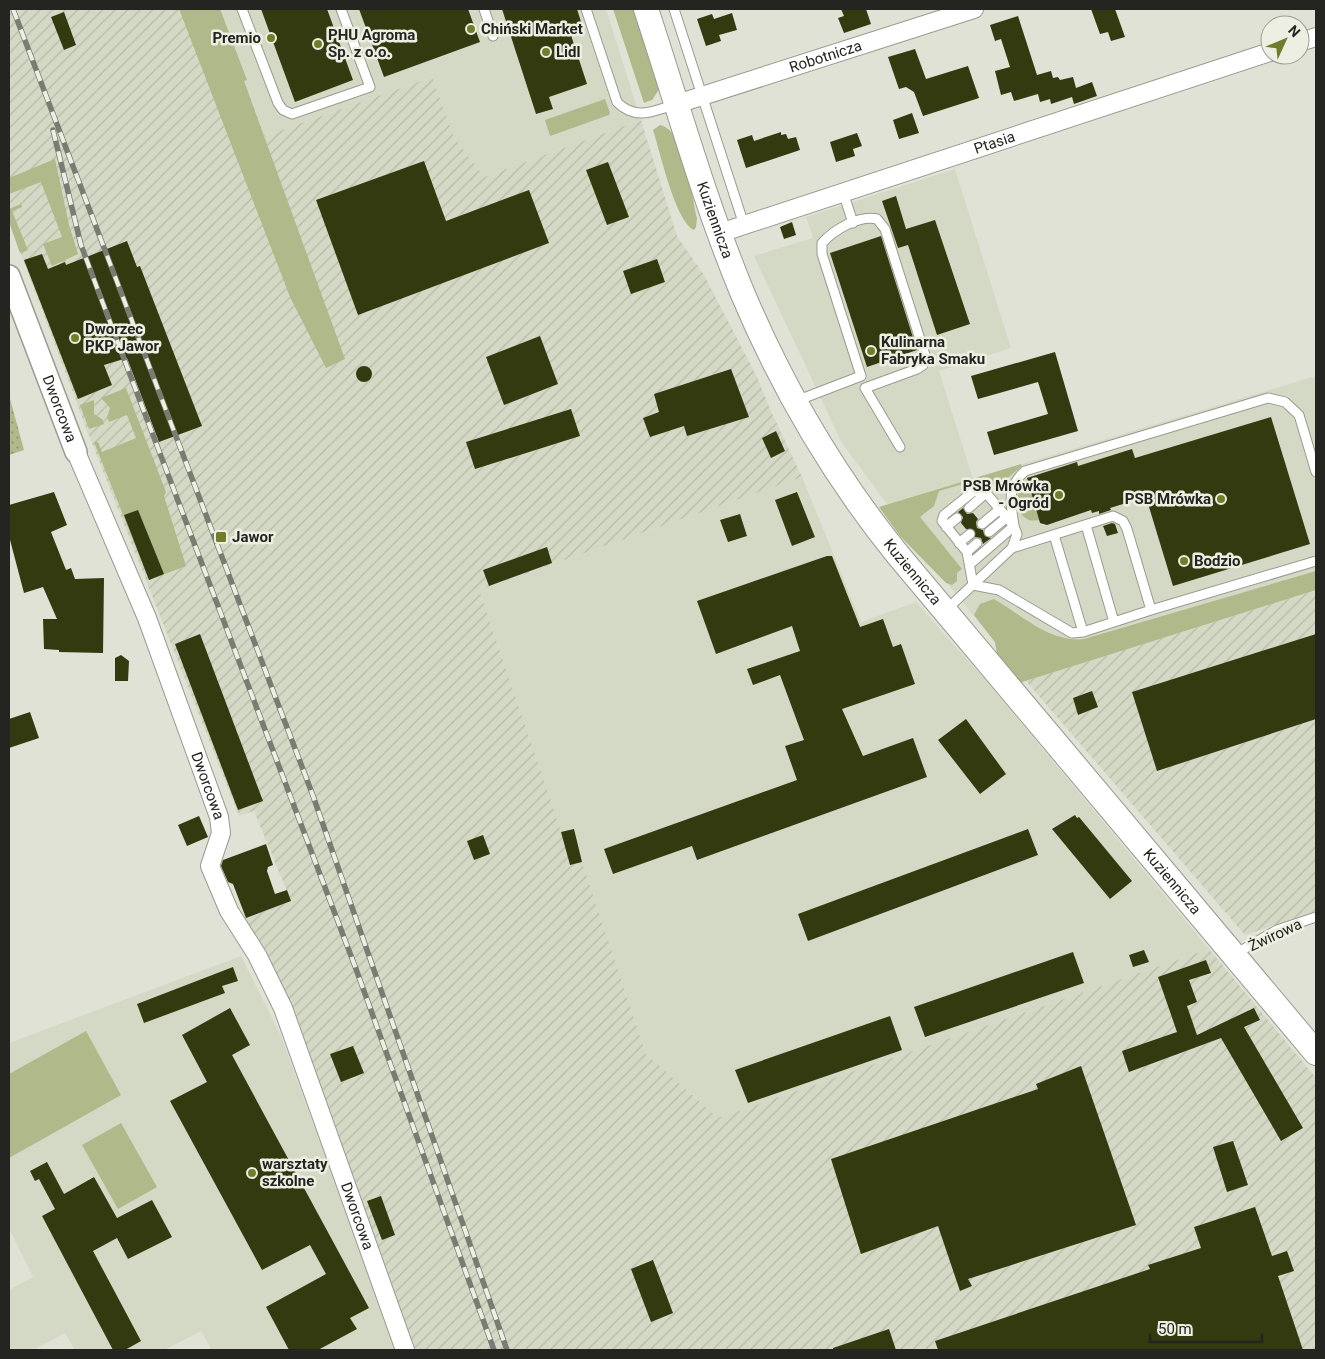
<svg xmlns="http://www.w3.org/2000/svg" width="1325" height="1359" font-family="Roboto,sans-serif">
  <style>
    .built { fill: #d4d9c5 }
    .industrial { fill: url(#industrial-furrows) }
    .grass { fill: #afb98a }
    .park { fill: url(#park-dots) }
    .building { fill: #333a10 }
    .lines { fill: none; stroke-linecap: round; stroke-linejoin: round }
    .service-casing { stroke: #989b8f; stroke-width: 11 }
    .minor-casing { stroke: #989b8f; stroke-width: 20 }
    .tertiary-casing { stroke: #989b8f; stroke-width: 24 }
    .secondary-casing { stroke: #989b8f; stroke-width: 26 }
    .service { stroke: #fff; stroke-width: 9 }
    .minor { stroke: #fff; stroke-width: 18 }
    .tertiary { stroke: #fff; stroke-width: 21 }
    .secondary { stroke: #fff; stroke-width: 24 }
    .rail-casing { stroke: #7a7c73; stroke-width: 5.5 }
    .rail { stroke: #ecefe2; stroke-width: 4; stroke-dasharray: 11; stroke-linecap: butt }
    .poi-dot { fill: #717d2a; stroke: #ecefe2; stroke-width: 2 }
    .labels { text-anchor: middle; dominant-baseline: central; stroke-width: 5; stroke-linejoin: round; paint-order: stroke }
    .poi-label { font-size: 15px; font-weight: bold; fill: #242520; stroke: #ecefe2; text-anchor: start }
    .street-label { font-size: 15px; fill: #242520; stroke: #ecefe2 }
  </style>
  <defs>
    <pattern id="industrial-furrows" width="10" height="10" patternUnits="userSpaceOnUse" patternTransform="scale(1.25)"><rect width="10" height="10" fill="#d4d9c5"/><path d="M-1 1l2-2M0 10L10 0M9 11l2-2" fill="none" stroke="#b6baa9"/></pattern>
    <pattern id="park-dots" width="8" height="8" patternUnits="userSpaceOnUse" patternTransform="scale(1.25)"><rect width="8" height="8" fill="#afb98a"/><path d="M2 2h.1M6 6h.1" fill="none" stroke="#8e9670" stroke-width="1.8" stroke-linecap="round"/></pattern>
  </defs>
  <rect width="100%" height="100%" fill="#dfe2d5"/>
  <path class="built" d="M217,9h389l35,111 -157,57 -30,-40 -22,-60 -167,59z
    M955,169l56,179 -72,23 34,108 343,-103v214l-290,91 -100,-124 -84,-114 -88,-187 59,-18 -7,-21z
    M802,477l59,145 55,-20 70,79 223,268 -491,169 -72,-64 -64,-192 -8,-33 -13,3 -82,-242z
    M241,956l39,78 117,316h-185l-11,-19 -37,19h-89l-10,-17 -32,17h-24v-60l24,-13 -24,-49v-185z"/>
  <path class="industrial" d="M9,9h208l48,127 167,-59 22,60 30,40 157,-57 36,116 27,39 53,102 13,32 32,68 -323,113 82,241 13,-2 8,33 64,192 72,64 491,-169 107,129v272h-905l-168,-431 48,-18 -37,-90 -15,5 -151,-383 -79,-211z
    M1316,590v321l-71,24 -219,-254z"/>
  <path class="grass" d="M179,9h41l27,71 -3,1 101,278 -19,9 -36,-71z
    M613,9h25l22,79 -8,12 -8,3z
    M605,99l5,14 -1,2 -59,21 -5,-16z
    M660,125c27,6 31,70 37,93l-1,9 -2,3c-19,-9 -34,-79 -41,-100z
    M55,159l14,66 9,29 -26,12 -9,-22 19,-7 -21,-55 -32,12v-16z
    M21,204l1,3 -10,4 16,39 -8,3 -11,-31v-13z
    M126,388l40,104 -2,4 22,70 -37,14 -55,-138h4l4,10 34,-14 -9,-23 -18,7 -2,-5 3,-9 -9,-10z
    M94,400v14l8,5 2,5 -15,5 -9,-24z
    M1021,464l1,2 -19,16 -19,5 -14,-5 -31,9 -5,15 -14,11 42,52 -5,4v8l-5,4 -6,-2 -46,-47 -21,-29z
    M1027,479l12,41c-16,4 -25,-12 -21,-27 1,-5 5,-10 9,-14z
    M1316,571v19l-297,93 -22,-28 -2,-13 -21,-27 6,-11 14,-5c29,17 56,44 90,40z
    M86,1031l35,64 -112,63v-84z
    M121,1123l36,64 -39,22 -36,-64z"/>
  <path class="park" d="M9,395l15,55 -15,5z"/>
  <path class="building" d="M261,9h66l26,71 -58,22z
    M359,9h109l12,33 -96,35z
    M502,9h75l5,16 -13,4 18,55 -38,13 4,12 -17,5z
    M841,9h25l5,15 -27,9 -6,-15 6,-2z
    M1091,9h24l10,28 -14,4 -3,-9 -8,2z
    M64,12l12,33 -12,5 -13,-33z
    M732,13l5,17 -18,5 2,6 -15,5 -9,-27 15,-5 2,5z
    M1018,16l19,59 14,-4 2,7 5,-1 2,3 13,-3 3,11 16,-6 5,14 -23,8 -2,-7 -21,7 -1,-5 -10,3 -2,-8 -24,7 -3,-9 -10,3 -6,-24 15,-4 -9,-28 -6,2 -5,-16z
    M915,49l11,30 42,-13 11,32 -56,18 -9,-24 -8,-5 -7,2 -11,-32z
    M912,113l7,20 -20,6 -6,-19z
    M781,132v3l5,-1 2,5 8,-2 4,13 -54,18 -9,-28 15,-5 2,6z
    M857,133l5,13 -9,3 2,7 -19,6 -6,-20z
    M424,161l22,60 83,-31 20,53 -191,72 -42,-115z
    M608,162l21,55 -22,8 -21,-55z
    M896,196l10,33 29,-9 35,104 -33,11 -29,-90 -10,3 -16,-47z
    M792,222l4,13 -12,4 -4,-12z
    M881,236l36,114 -50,17 -37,-114z
    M127,241l10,26 3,-1 62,160 -43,16 -32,-84 -23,7 8,20 -34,14 -54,-139 18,-6 6,15 17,-7 1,3z
    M657,259l8,23 -34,12 -8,-23z
    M540,336l18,48 -54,21 -18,-48z
    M1055,352l23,79 -84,24 -7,-23 61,-18 -10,-32 -60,17 -7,-23z
    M356 374a8 8 0 1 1 16 0a8 8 0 1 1-16 0Z
    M731,369l18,48 -62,19 -3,-10 -34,11 -7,-19 16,-6 -5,-18z
    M571,409l9,27 -105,33 -9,-27z
    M1271,417l39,127 -137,42 -27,-89 -36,11 1,2 -12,4v-3l-7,2 -1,-3 -44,15 -7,-2 -13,-45 50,-16 1,4 54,-17 3,9z
    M776,431l9,20 -14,7 -9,-20z
    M54,492l13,33 -16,7 15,38 5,-2 4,11 29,-1 -1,75 -44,-1v-2l-15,-1 -1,-30h14l-14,-32 -19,6 -15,-57v-31z
    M797,492l18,45 -23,9 -17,-46z
    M963,508l4,6 6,-1 5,6 -2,3 1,6 6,2 2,6 6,2 -8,6 -2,-6 -6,-1 -1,-7 -8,-1 -5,-6 2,-6 -5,-5z
    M138,510l26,64 -15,6 -25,-65z
    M740,514l7,22 -19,6 -8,-22z
    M1112,523l3,1 3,9 -11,3 -4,-10z
    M547,547l5,16 -63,23 -6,-16z
    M827,556h5l28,71 23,-8 10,28 8,-3 14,40 -73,25 21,47 50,-18 14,39 -230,83 -5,-14 -79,28 -9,-25 193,-69 -12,-34 19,-6 -24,-65 -27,10 -6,-16 53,-18 -8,-25 -76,28 -19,-53z
    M200,634l63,167 -25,9 -63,-166z
    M1316,634v85l-159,52 -25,-79z
    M121,655l8,6 -1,20h-13v-23z
    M1092,691l6,16 -20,8 -5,-17z
    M30,712l9,26 -30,10v-29z
    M966,719l40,55 -26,20 -42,-54z
    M1075,815l2,3 2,-1 53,64 -22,18 -58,-70z
    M199,816l9,21 -21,9 -9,-21z
    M574,829l8,33 -12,3 -9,-33z
    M1028,829l10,26 -230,86 -10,-27z
    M483,835l7,19 -16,6 -7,-19z
    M266,844l7,21 -5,2 -1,4 8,23 12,-4 4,11 -45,17 -13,-34 -5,-2 -7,-16 2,-6z
    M1144,950l5,12 -16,5 -4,-12z
    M1073,952l11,31 -159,54 -11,-30z
    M1206,960l5,13 -22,7 8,22 -10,4 10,29 57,-27 6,12 -16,7 59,101 -22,13 -60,-103 -92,34 -7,-21 55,-19 -19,-55z
    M233,967l5,14 -16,5 3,7 -81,30 -7,-19z
    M230,1008l20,37 -18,10 137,253 -19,10 7,11 -39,21h-29l-23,-43 60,-33 -16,-29 -48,25 -92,-169 37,-19 -25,-47z
    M890,1016l12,34 -154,53 -13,-33z
    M353,1046l11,27 -23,9 -11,-28z
    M1081,1066l55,159 -168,54 4,7 -12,5 -22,-65 -77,28 -30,-95 207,-70 -2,-5z
    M1233,1141l15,44 -21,7 -14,-45z
    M47,1162l17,32 30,-17 23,41 35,-18 20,37 -44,22 -11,-21 -24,13 48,90 -16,9h-12l-71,-134 13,-7 -16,-30 -4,2 -5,-10z
    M381,1196l14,39 -13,5 -15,-39z
    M1255,1207l17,49 15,-5 7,20 -16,5 25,74h-365l-3,-9 215,-72 -2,-4 53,-17 -7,-21z
    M653,1260l20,53 -22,9 -20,-53z
    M889,1329l7,21h-63v-2z"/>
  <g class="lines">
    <defs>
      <path id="service" d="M242,9l36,94 5,7 9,4 78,-27 -29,-78
        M484,9l9,27
        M586,9l31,93c18,19 38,9 59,2
        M674,9l70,216
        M843,192l10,31
        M796,401l65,-25 -39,-122v-11c12,-13 36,-28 55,-24l8,10 40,126 -2,10 -6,4 -52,19 35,59
        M969,508l17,-15
        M982,524l18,-15
        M1086,525l28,97
        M946,527l11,-9
        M989,532l18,-15
        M1054,535l29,97
        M959,543l11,-9
        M967,552l10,-9
        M970,564l44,-38c-3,-22 -8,-39 11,-55l243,-73 17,4 14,13 17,57
        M973,585l-6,-33 -25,-31 2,-6 30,-24 12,2 28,33 3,8 -5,14
        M946,610l66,-62 101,-32 10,5 4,8 24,81 -68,22 -11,1 -73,-43 -26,-5
        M1151,610l165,-49
        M1235,954l42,-24 39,-13"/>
      <g id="minor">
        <path d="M1300,42l16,-5"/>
        <path id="s1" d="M677,104l297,-95"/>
        <path id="s2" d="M720,233l550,-181"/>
        <path id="s3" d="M76,452l71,166 72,199 2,16 -11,33 19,45 28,44 26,53 122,342"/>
      </g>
      <g id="tertiary">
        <path id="s4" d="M9,276l67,176"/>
      </g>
      <g id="secondary">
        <path id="s5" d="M646,9c31,94 58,191 96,283 39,93 92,184 156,263l418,498"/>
      </g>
    </defs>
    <use href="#service" class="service-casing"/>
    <use href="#minor" class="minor-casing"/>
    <use href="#tertiary" class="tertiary-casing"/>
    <use href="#secondary" class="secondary-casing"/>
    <use href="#service" class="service"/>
    <use href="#minor" class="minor"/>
    <use href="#tertiary" class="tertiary"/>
    <use href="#secondary" class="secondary"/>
    <defs>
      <path id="rail" d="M13,9l299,784 195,557
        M53,130l28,115 15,40 260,684 138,381"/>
    </defs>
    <use href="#rail" class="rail-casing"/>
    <use href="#rail" class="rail"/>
  </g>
  <g class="poi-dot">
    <circle cx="471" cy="29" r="5"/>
    <circle cx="271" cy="38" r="5"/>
    <circle cx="318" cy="44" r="5"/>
    <circle cx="546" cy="52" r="5"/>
    <circle cx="75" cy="338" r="5"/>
    <circle cx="871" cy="351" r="5"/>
    <circle cx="1059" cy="495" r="5"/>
    <circle cx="1221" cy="499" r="5"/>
    <rect x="215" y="531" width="12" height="12" rx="2.5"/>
    <circle cx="1184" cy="561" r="5"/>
    <circle cx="252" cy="1173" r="5"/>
  </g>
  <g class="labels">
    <g class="poi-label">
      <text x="481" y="29">Chiński Market</text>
      <text x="328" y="35">PHU Agroma<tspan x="328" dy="17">Sp. z o.o.</tspan></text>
      <text x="261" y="38" text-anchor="end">Premio</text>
      <text x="556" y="52">Lidl</text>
      <text x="85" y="329">Dworzec<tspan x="85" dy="17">PKP Jawor</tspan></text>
      <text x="881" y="342">Kulinarna<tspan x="881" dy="17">Fabryka Smaku</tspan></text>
      <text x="1049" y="486" text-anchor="end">PSB Mrówka<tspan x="1049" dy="17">- Ogród</tspan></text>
      <text x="1211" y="499" text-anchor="end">PSB Mrówka</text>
      <text x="232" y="537">Jawor</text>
      <text x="1194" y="561">Bodzio</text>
      <text x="262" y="1164">warsztaty<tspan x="262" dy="17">szkolne</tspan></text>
    </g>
    <g class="street-label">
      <text stroke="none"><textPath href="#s1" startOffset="156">Robotnicza</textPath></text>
      <text stroke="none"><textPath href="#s2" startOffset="289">Ptasia</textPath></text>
      <text stroke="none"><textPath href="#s5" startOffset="222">Kuziennicza</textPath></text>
      <text stroke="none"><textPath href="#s4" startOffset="142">Dworcowa</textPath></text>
      <text stroke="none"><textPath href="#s5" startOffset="628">Kuziennicza</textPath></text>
      <text stroke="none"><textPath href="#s3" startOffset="359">Dworcowa</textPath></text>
      <text stroke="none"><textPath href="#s5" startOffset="1032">Kuziennicza</textPath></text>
      <text transform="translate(1275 935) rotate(-25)">Żwirowa</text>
      <text stroke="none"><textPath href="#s3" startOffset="824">Dworcowa</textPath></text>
    </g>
  </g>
  <rect width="1325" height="1359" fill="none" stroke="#242520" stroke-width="20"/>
  <g transform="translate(1285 40) rotate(46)"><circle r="24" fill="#ecefe2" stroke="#9c9e94"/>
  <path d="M0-4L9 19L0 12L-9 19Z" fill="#717d2a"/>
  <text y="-8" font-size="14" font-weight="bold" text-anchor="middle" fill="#242520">N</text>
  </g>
  <path d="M1150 1334v8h112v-8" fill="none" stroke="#242520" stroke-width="2.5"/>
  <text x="1158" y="1334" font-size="15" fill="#242520" stroke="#ecefe2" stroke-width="4" paint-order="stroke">50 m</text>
</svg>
